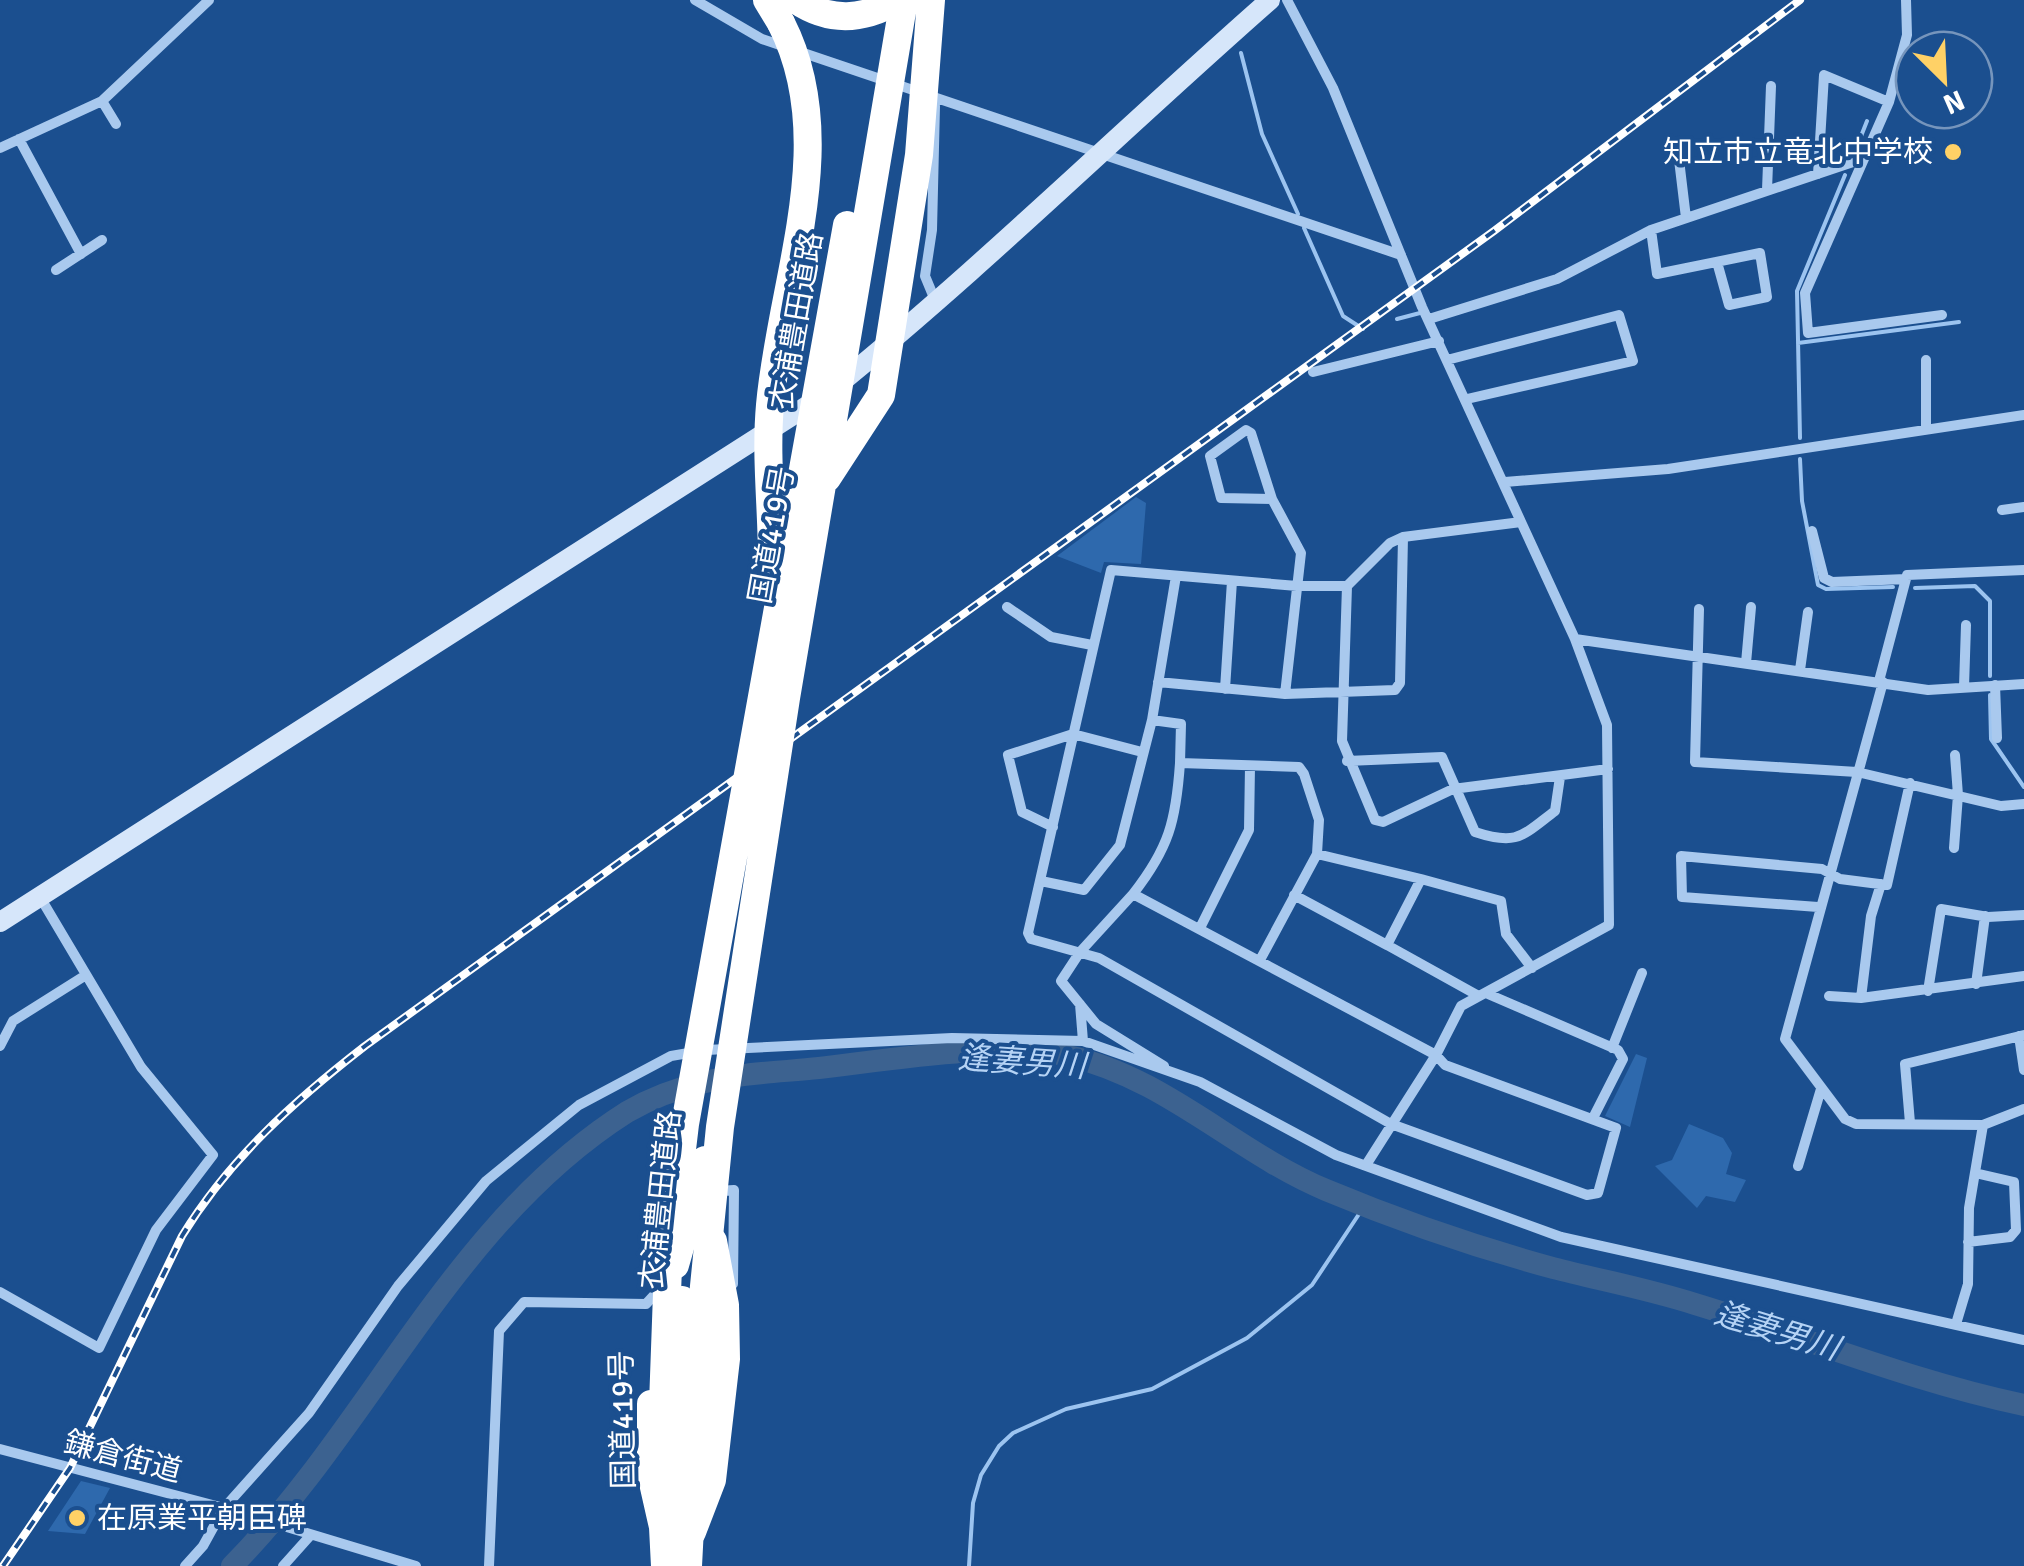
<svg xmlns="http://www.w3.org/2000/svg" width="2024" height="1566" font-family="Signika,'Noto Sans JP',sans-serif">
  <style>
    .green { fill: #2e69ad }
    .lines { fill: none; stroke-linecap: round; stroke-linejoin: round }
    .stream { stroke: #9cc4f0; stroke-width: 4 }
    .river { stroke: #3c6290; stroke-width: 22 }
    .street { stroke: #a9c9ee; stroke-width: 10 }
    .secondary { stroke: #d6e6fa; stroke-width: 20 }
    .highway { stroke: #fff; stroke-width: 28 }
    .rail-casing { stroke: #fff; stroke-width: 8 }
    .rail { stroke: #1b4f8f; stroke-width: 4; stroke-dasharray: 11; stroke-linecap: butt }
    .highway-bridge { stroke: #fff; stroke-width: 28 }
    .poi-dot { fill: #ffd166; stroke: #1b4f8f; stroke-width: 4 }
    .labels { text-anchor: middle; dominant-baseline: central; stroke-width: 8; stroke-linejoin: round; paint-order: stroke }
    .poi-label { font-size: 30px; fill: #fff; stroke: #1b4f8f; text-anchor: end }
    .street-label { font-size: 30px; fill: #fff; stroke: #1b4f8f }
    .water-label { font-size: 32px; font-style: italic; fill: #b5d3f5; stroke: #1b4f8f }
  </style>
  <rect width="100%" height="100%" fill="#1b4f8f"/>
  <path class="green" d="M1136,497l10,6 -5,61 -37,-2 -3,11 -44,-17z
    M1636,1054l11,4 -17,69 -25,-11z
    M1689,1124l34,14 9,15 -6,21 20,6 -11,22 -29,-6 -9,12 -42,-42 17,-6z
    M81,1481l29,7 -25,46 -37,-3z"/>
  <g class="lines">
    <path class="stream" d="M1241,53l21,81 36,80
      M1854,154l13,-33
      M1304,228l39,88 20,13
      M1397,319l23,-6
      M1798,343l161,-21
      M1800,438l-3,-147 48,-116
      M1800,459l2,42 16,84 8,4 67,-2
      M1915,588l60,-2 15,15v75
      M1990,695l1,44 33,48
      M969,1566l4,-63 8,-28 18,-29 14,-13 53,-24 86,-20 95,-51 65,-53 53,-80"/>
    <path class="river" d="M232,1566c141,-143 220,-343 395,-454 24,-14 51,-24 78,-30 36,-9 76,-10 114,-14 69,-8 182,-27 249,-12 97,21 169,97 258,134 74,31 150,57 227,78 47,12 95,21 142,36 109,33 218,78 329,101"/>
    <path class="street" d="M695,0l67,39 639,216
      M1287,0l46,88 89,219 153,332 32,86 2,200 -148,81 -25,49 -70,110
      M1906,0l1,35 -18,67 -84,191 3,40 134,-18
      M102,101l14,23
      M935,106l-3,124 -7,46 12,29
      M19,139l62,115
      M1677,143l9,75
      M0,148l102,-47 107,-101
      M1818,174l6,-99 65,27
      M1767,190l4,-104
      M1651,230l6,44 103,-21 7,44 -38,8 -12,-43
      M56,270l46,-30
      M1429,319l128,-40 94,-49 211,-71
      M1447,360l172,-45 14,46 -166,38
      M1313,372l126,-31
      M1926,430v-70
      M1505,482l163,-13 356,-54
      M1272,499l-51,-1 -11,-42 36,-26 5,3 21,66 29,54 -16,141
      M2002,510l22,-3
      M1812,531l12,47 8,4 74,-3
      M1347,586l-5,155 33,79 8,2 70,-33 155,-20
      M1007,607l44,30 41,8
      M1699,609l-4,153 162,10 144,34 23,-2
      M1575,639l353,51 96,-6
      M1746,663l5,-56
      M1800,670l8,-58
      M1879,681l28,-106 117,-5
      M1158,682l127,12 110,-4 5,-7 3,-146
      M1883,682l-98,357 60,80 11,5 127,1 41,-16
      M1995,685l2,53
      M1964,687l2,-62
      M1225,689l7,-108
      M1152,720l29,4 -1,39
      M1347,761l95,-4 33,75c42,14 47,4 80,-21l5,-34
      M1053,827l-31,-15 -14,-57 65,-21 69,18
      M1954,848l4,-53 -3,-40
      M1317,854l104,25 -34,66 90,50
      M1421,879l80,22 5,33 26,34
      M1041,881l43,9 36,-45 32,-125 24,-144
      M1133,894l-53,58 -19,29 35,43 68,42
      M1294,895l93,50
      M1818,907l-136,-10 -1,-41 141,13 18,10 47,6 23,-102
      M1200,928l49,-98 1,-64
      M1260,960l57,-106 2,-34 -15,-46 -5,-7 -119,-4c-4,58 -11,85 -47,131l303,161 9,10 171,63 -18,65 -11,2 -196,-71 -292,-166 -68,-19 -3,-6 83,-363 186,16h50l43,-43 13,-6 118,-15
      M1976,984l9,-68
      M1928,991l13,-82 47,8 36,-2
      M1488,994l130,56 5,9 -30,59
      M1829,996l32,2 163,-22
      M1861,998l10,-82 10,-32
      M1080,1004l3,37
      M2019,1036l5,34
      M0,1046l13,-25 73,-46
      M1612,1048l30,-75
      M1910,1123l-5,-59 119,-29
      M1798,1166l23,-77
      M718,1191l16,-1 -1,94
      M1968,1242l42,-5 6,-7 -2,-48 -39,-9
      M0,1292l99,56 57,-118 57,-75 -72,-88 -101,-170
      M1956,1324l12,-40 1,-76 14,-83
      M0,1449l224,59 192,58
      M185,1566l18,-20 21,-38 85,-95 89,-127 88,-105 93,-76 92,-49 35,-6 246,-12 131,3 117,41 136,73 225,82 463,103
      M283,1566l26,-29
      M489,1566l10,-235 25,-29 122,2 12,-13"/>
    <path class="secondary" d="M0,922l829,-530c153,-124 293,-262 441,-392"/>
    <path class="highway" d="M767,0l14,23
      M796,0c34,23 68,20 102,0
      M675,1265l30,-105
      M651,1404v70l12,53 2,39
      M671,1525l11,-225
      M692,1532l20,-52 14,-121 -1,-54 -12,-64"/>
    <defs>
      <path id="rail" d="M3,1566l67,-98 112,-232c47,-77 112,-135 183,-190l1129,-815 306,-231"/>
    </defs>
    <use href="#rail" class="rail-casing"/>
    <use href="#rail" class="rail"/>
    <path class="highway-bridge" d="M827,478l54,-83 38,-240 12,-155
      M772,572c1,-56 -7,-112 -2,-167 11,-125 72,-263 11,-382
      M662,1432l6,-166 17,-142 162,-899
      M688,1566l13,-250 19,-189 66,-429 118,-698"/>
  </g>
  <g class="poi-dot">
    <circle cx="1953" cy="152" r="10"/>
    <circle cx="77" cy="1518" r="10"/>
  </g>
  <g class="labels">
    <g class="poi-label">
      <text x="1933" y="152">知立市立竜北中学校</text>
      <text x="97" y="1518" text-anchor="start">在原業平朝臣碑</text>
    </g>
    <g class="street-label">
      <text transform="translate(797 321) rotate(-80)">衣浦豊田道路</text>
      <text transform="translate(772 535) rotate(-80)">国道419号</text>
      <text transform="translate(661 1200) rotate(-84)">衣浦豊田道路</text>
      <text transform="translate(623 1420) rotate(-91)">国道419号</text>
      <text transform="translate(123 1457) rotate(15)">鎌倉街道</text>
    </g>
    <g class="water-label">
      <text transform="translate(1022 1062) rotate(4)">逢妻男川</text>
      <text transform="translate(1777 1331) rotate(17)">逢妻男川</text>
    </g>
  </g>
  <g transform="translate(1944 80) rotate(156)"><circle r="48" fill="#1b4f8f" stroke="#7695bc" stroke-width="2.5"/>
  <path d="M0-8L18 38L0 25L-18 38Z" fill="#ffd166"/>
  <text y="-15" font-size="28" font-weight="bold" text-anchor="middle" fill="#ffffff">N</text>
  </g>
</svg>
